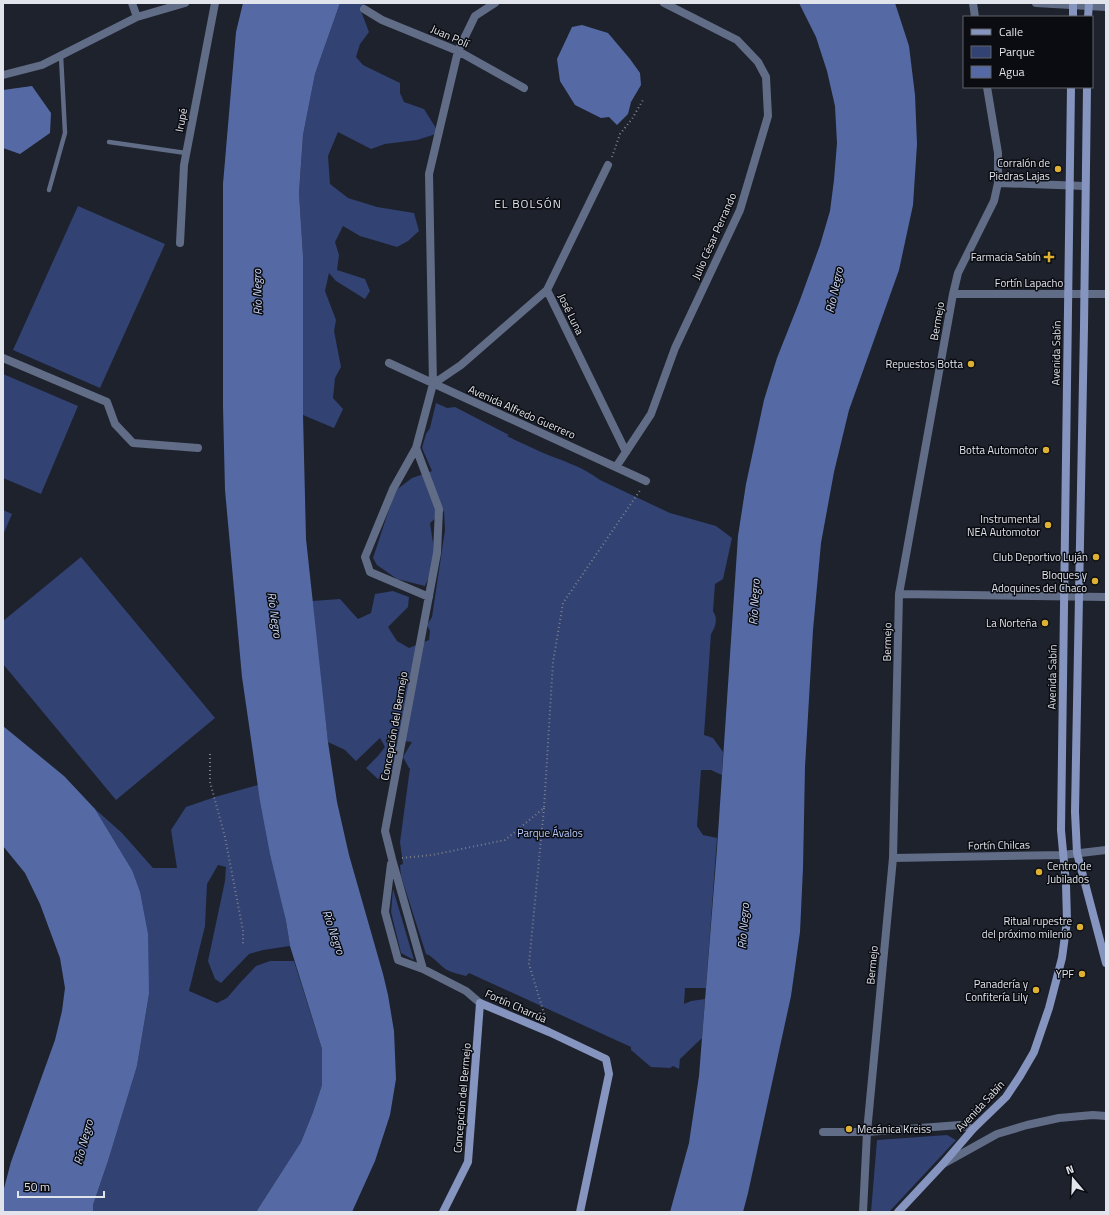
<svg xmlns="http://www.w3.org/2000/svg" width="1109" height="1215" font-family="'Titillium Web',sans-serif">
  <style>
    .green { fill: #314273 }
    .water { fill: #556aa5 }
    .lines { fill: none; stroke-linecap: round; stroke-linejoin: round }
    .path { stroke: #7e818a; stroke-width: 2; stroke-dasharray: 1 3; stroke-linecap: butt }
    .lane { stroke: #616c86; stroke-width: 4.5 }
    .street { stroke: #616c86; stroke-width: 8 }
    .secondary { stroke: #8595bf; stroke-width: 8 }
    .poi-dot { fill: #deb133; stroke: #0a0c11; stroke-width: 1.5 }
    .labels { text-anchor: middle; dominant-baseline: central; stroke-width: 3; stroke-linejoin: round; paint-order: stroke }
    .street-label { font-size: 11px; fill: #e1e4eb; stroke: #0a0c11 }
    .poi-label { font-size: 11px; fill: #e1e4eb; stroke: #0a0c11; text-anchor: end }
    .park-label { font-size: 11px; fill: #b7ccff; stroke: #0a0c11 }
    .neighbourhood-label { font-size: 12px; letter-spacing: 1px; fill: #e1e4eb; stroke: #0a0c11 }
    .water-label { font-size: 12px; font-style: italic; fill: #c8d6f9; stroke: #0a0c11 }
  </style>
  <rect width="100%" height="100%" fill="#1e222d"/>
  <path class="green" d="M340,3h25l-4,8 8,21 -9,12 -4,13 7,8 37,18v10l4,9 20,7 15,24 -22,7 -32,4 -14,5 -33,-17 -10,24 2,28 18,14 29,9 37,6 5,18 -11,10 -11,6 -37,-11 -17,-10 -8,16 4,13 -2,15 28,9 5,12 -5,8 -29,-18 -7,-8 -4,18 11,29 -2,11 7,36 -6,11 -2,20 10,11 -9,19 -31,-13v-159l-4,-63 4,-58 12,-61z
    M78,206l87,38 -65,144 -87,-38z
    M3,374l75,32 -37,88 -38,-16z
    M436,403l11,5 8,-1 54,28 -2,1c12,6 23,11 34,16 21,9 41,14 59,28l70,33 46,13 16,12 -9,41 -8,5 -2,27c5,8 3,15 -2,23l-7,101 9,3 10,14 -1,23 -11,-5h-10l-4,56 6,9 14,3 -11,150h-21l-1,16 7,-3 14,-2 -3,39 -22,21 -1,10 -6,-3 -3,2 -19,-1 -20,-17v-3l-162,-74 -3,3c-6,-2 -13,-3 -19,-6 -7,-4 -14,-14 -21,-16l-25,-78 -1,-11 3,-1 -3,-22 10,-74h-1l-6,-11 9,-15 -8,-1 -11,30 -15,8 -12,-11 12,-12 7,-9 -5,-9 -24,23 -11,-11 -17,-8 -16,-141 28,-2 18,20 13,-6 4,-19 18,-3 16,6 -1,10 -20,20 9,14 12,7 20,-8 1,-9 -3,-6 5,-8 13,-87 -1,-19 -14,12 3,20v24l-8,19 -28,-7 -20,-14 -4,-7 22,-67 17,-13 20,-7 -10,-23 4,-14 4,-6z
    M3,510l9,4 -9,21z
    M81,557l134,161 -99,82 -113,-136v-43z
    M258,785l28,136 4,25 -27,4 -14,4 -28,29 -6,-4 -7,-18 17,-80 1,-14 -8,-2 -11,19 -2,42 -16,65 28,12 10,-5 12,-14 17,-18 14,-5h24l28,88v36l-9,27 -12,30 -45,70h-163v-7l15,-44 29,-95 12,-72 -17,-124 -37,-61 27,24 31,35h24l-6,-38 15,-23 29,-10z
    M393,889l21,71 -13,-7 -10,-41z
    M947,1135l9,5 -67,72h-18l6,-72z"/>
  <path class="water" d="M243,3h97l-25,71 -12,61 -4,58 4,63v159l3,124 22,203 9,60 12,53 34,119 5,21 6,36 2,48 -6,36 -15,46 -23,51h-96l45,-70 12,-30 9,-27v-36l-32,-103 -4,-25 -16,-67 -10,-53 -18,-124 -17,-187 -2,-84v-222l13,-152z
    M799,3h96l14,43 6,49 2,49 -4,61 -14,65 -50,140 -15,62 -13,71 -8,87 -8,137 -2,101 -3,64 -9,64 -43,197 -5,19h-73l19,-69 10,-67 18,-227 21,-313 8,-52 18,-84 13,-42 23,-58 20,-55 10,-34 4,-31 3,-37 -2,-37 -8,-35 -11,-34z
    M582,25l26,8 22,26 10,14 1,12 -10,17 -3,12 -11,11 -8,-8 -8,1 -26,-13 -15,-24 -3,-22 15,-32z
    M32,86l19,27 -1,20 -30,21 -17,-6v-58z
    M3,726l61,50 31,33 37,61 8,22 8,42 1,60 -12,72 -29,95 -15,44v7h-90v-20l8,-30 44,-122 7,-29 3,-23 -5,-30 -20,-54 -15,-31 -22,-27z"/>
  <g class="lines">
    <path class="path" d="M612,157l8,-23 12,-15 11,-19
      M210,754v28l15,55 18,94v13
      M544,808l-15,156 17,56
      M402,858l30,-3 73,-15 39,-32 9,-146 10,-59 78,-114"/>
    <path class="lane" d="M109,142l77,11
      M49,190l16,-57 -4,-77"/>
    <path class="street" d="M132,3l5,14
      M973,3l2,14
      M1036,3l70,4
      M364,9l18,11 76,31 66,37
      M3,75l39,-10 95,-48 48,-14
      M998,183l87,3
      M180,243l4,-78 31,-162
      M547,290l79,162
      M953,294h153
      M3,358l104,44 8,22 18,19 65,5
      M389,363l257,118
      M433,384l28,-19 86,-75 61,-125
      M416,448l-23,41 -28,68 5,15 59,25
      M616,467l35,-53 24,-66 65,-138 28,-94 -2,-39 -8,-15 -21,-22 -73,-37
      M899,594l207,3
      M893,858l170,-3 43,-5
      M391,864l-6,48 13,48 25,9 43,22 14,12
      M423,969l-31,-110 -7,-28 52,-278 2,-44 -23,-61 17,-64 -4,-210 29,-123 17,-35 20,-13
      M823,1132h44l93,-7 13,4
      M943,1164l54,-30 30,-9 32,-7 34,-3 13,1
      M863,1212l4,-80 26,-274 6,-264 54,-300 5,-21 36,-72 4,-18v-30l-11,-66"/>
    <path class="secondary" d="M1073,17v-14
      M1088,17l1,-14
      M1087,87l-3,240 -9,485 2,41 29,110
      M443,1212l25,-50 12,-159 69,29 57,27 3,15 -29,138
      M898,1212l44,-47 31,-36 33,-32 14,-21 14,-24 15,-44 13,-50 5,-37 -1,-37 -5,-54 10,-743"/>
  </g>
  <g class="poi-dot">
    <circle cx="1058" cy="169" r="4"/>
    <path d="M1047 251h4v4h4v4h-4v4h-4v-4h-4v-4h4z"/>
    <circle cx="971" cy="364" r="4"/>
    <circle cx="1046" cy="450" r="4"/>
    <circle cx="1048" cy="525" r="4"/>
    <circle cx="1096" cy="557" r="4"/>
    <circle cx="1095" cy="581" r="4"/>
    <circle cx="1045" cy="623" r="4"/>
    <circle cx="1039" cy="872" r="4"/>
    <circle cx="1080" cy="927" r="4"/>
    <circle cx="1082" cy="974" r="4"/>
    <circle cx="1036" cy="990" r="4"/>
    <circle cx="849" cy="1129" r="4"/>
  </g>
  <g class="labels">
    <g class="street-label">
      <text transform="translate(450 36) rotate(24)">Juan Polí</text>
      <text transform="translate(181 120) rotate(-79)">Irupé</text>
      <text transform="translate(714 236) rotate(-66)">Julio César Perrando</text>
      <text x="1029" y="283">Fortín Lapacho</text>
      <text transform="translate(571 314) rotate(64)">José Luna</text>
      <text transform="translate(937 321) rotate(-80)">Bermejo</text>
      <text transform="translate(1056 353) rotate(-89)">Avenida Sabín</text>
      <text transform="translate(522 412) rotate(24)">Avenida Alfredo Guerrero</text>
      <text transform="translate(887 642) rotate(-89)">Bermejo</text>
      <text transform="translate(1052 677) rotate(-89)">Avenida Sabín</text>
      <text transform="translate(394 726) rotate(-80)">Concepción del Bermejo</text>
      <text transform="translate(999 845) rotate(-1)">Fortín Chilcas</text>
      <text transform="translate(872 965) rotate(-85)">Bermejo</text>
      <text transform="translate(516 1006) rotate(24)">Fortín Charrúa</text>
      <text transform="translate(462 1098) rotate(-85)">Concepción del Bermejo</text>
      <text transform="translate(980 1106) rotate(-47)">Avenida Sabín</text>
    </g>
    <g class="poi-label">
      <text x="1050" y="163">Corralón de<tspan x="1050" dy="13">Piedras Lajas</tspan></text>
      <text x="1041" y="257">Farmacia Sabín</text>
      <text x="963" y="364">Repuestos Botta</text>
      <text x="1038" y="450">Botta Automotor</text>
      <text x="1040" y="519">Instrumental<tspan x="1040" dy="13">NEA Automotor</tspan></text>
      <text x="1088" y="557">Club Deportivo Luján</text>
      <text x="1087" y="575">Bloques y<tspan x="1087" dy="13">Adoquines del Chaco</tspan></text>
      <text x="1037" y="623">La Norteña</text>
      <text x="1047" y="866" text-anchor="start">Centro de<tspan x="1047" dy="13">Jubilados</tspan></text>
      <text x="1072" y="921">Ritual rupestre<tspan x="1072" dy="13">del próximo milenio</tspan></text>
      <text x="1074" y="974">YPF</text>
      <text x="1028" y="984">Panadería y<tspan x="1028" dy="13">Confitería Lily</tspan></text>
      <text x="857" y="1129" text-anchor="start">Mecánica Kreiss</text>
    </g>
    <g class="park-label">
      <text x="550" y="833">Parque Ávalos</text>
    </g>
    <g class="neighbourhood-label">
      <text x="528" y="203">EL BOLSÓN</text>
    </g>
    <g class="water-label">
      <text transform="translate(834 290) rotate(-78)">Río Negro</text>
      <text transform="translate(257 292) rotate(-91)">Río Negro</text>
      <text transform="translate(754 602) rotate(-87)">Río Negro</text>
      <text transform="translate(275 615) rotate(82)">Río Negro</text>
      <text transform="translate(743 926) rotate(-86)">Río Negro</text>
      <text transform="translate(334 932) rotate(71)">Río Negro</text>
      <text transform="translate(83 1142) rotate(-75)">Río Negro</text>
    </g>
  </g>
  <rect width="1109" height="1215" fill="none" stroke="#e1e4eb" stroke-width="8"/>
  <rect x="963" y="16" width="130" height="72" fill="#0a0c11" stroke="#606268"/>
  <rect x="971" y="29" width="20" height="6" fill="#8595bf" stroke="#606268"/>
  <text x="999" y="36" font-size="12" fill="#e1e4eb">Calle</text>
  <rect x="971" y="46" width="20" height="12" fill="#314273" stroke="#606268"/>
  <text x="999" y="56" font-size="12" fill="#e1e4eb">Parque</text>
  <rect x="971" y="66" width="20" height="12" fill="#556aa5" stroke="#606268"/>
  <text x="999" y="76" font-size="12" fill="#e1e4eb">Agua</text>
  <g transform="translate(1073 1179) rotate(341)" stroke="#0a0c11" stroke-width="3" paint-order="stroke">
  <path d="M0-3L7 15L0 10L-7 15Z" fill="#e1e4eb"/>
  <text y="-6" font-size="11" font-weight="bold" text-anchor="middle" fill="#e1e4eb">N</text>
  </g>
  <path d="M18 1191v6h86v-6" fill="none" stroke="#e1e4eb" stroke-width="2"/>
  <text x="24" y="1191" font-size="12" fill="#e1e4eb" stroke="#0a0c11" stroke-width="3" paint-order="stroke">50 m</text>
</svg>
